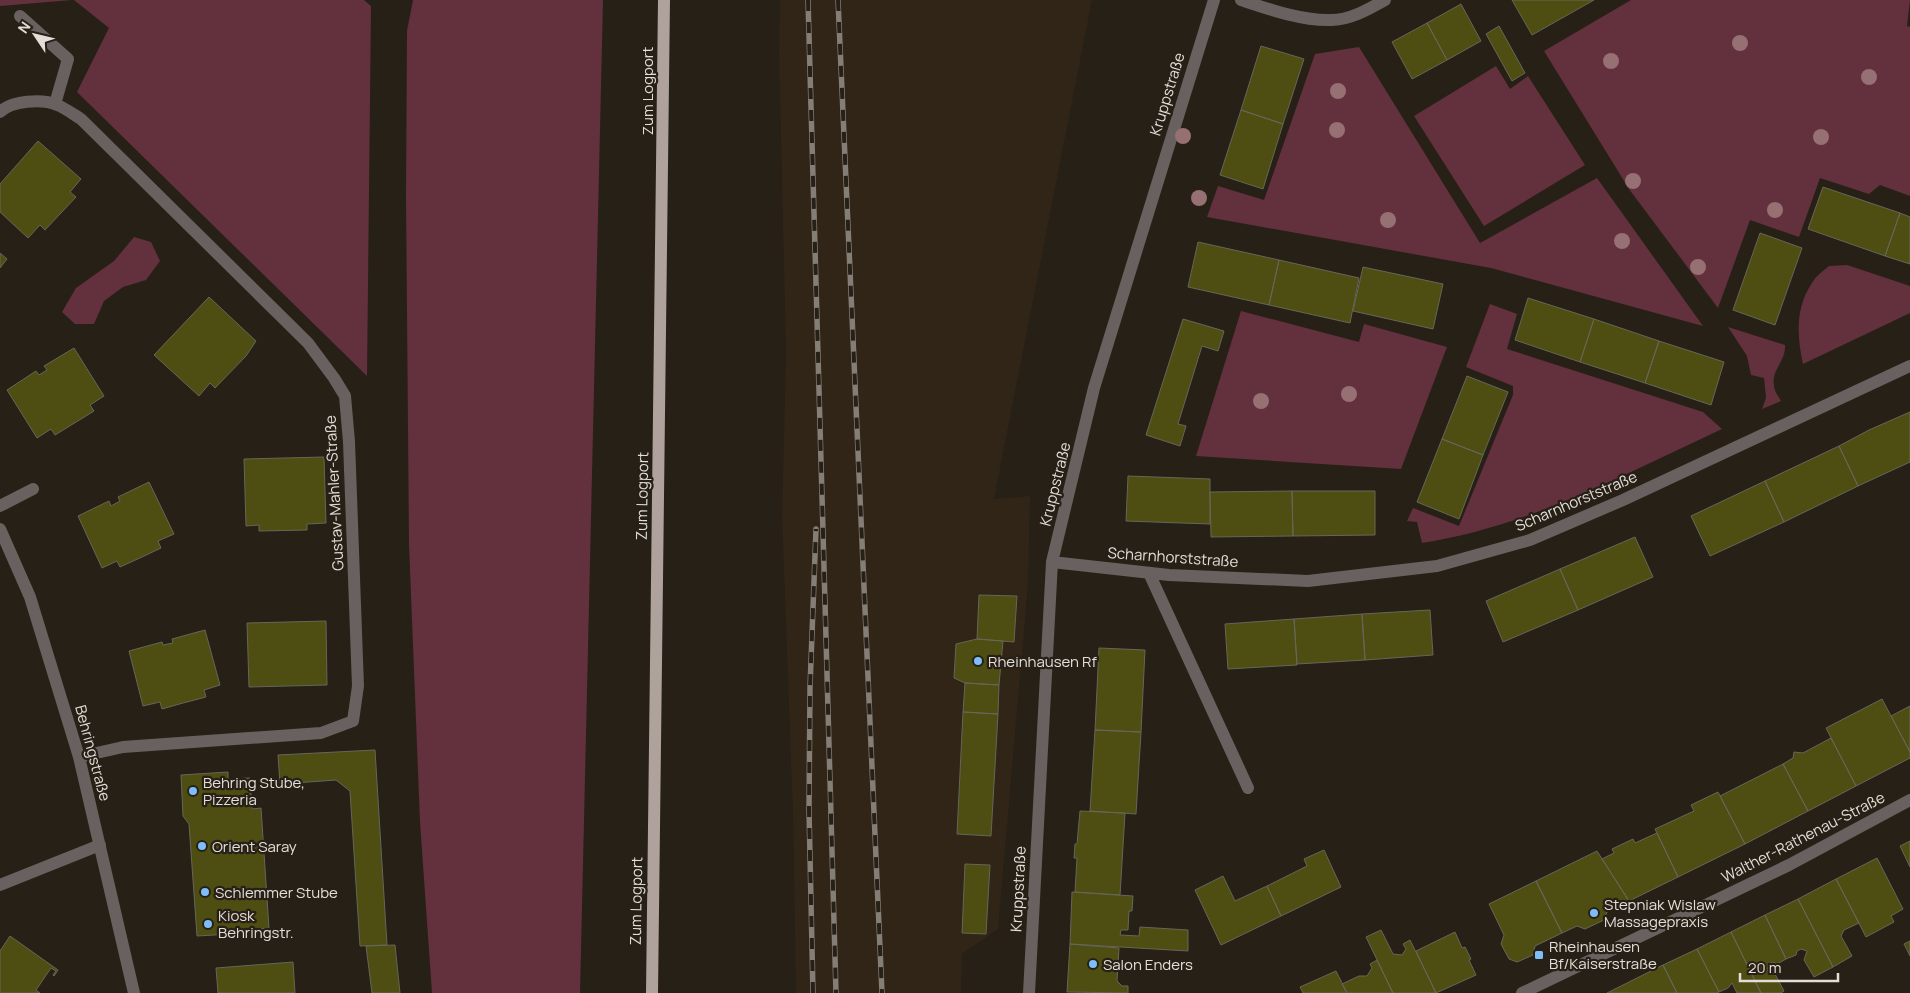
<svg xmlns="http://www.w3.org/2000/svg" width="1910" height="993" font-family="Manrope,sans-serif">
  <style>
    .built { fill: #302516 }
    .green { fill: #63303d }
    .building { fill: #4e4e13; stroke: #666659 }
    .lines { fill: none; stroke-linecap: round; stroke-linejoin: round }
    .minor { stroke: #68615f; stroke-width: 12 }
    .major { stroke: #afa19c; stroke-width: 12 }
    .rail-casing { stroke: #847e76; stroke-width: 5.5 }
    .rail { stroke: #272017; stroke-width: 4; stroke-dasharray: 11; stroke-linecap: butt }
    .tree { fill: #977073 }
    .poi-dot { fill: #7ebdf9; stroke: #272017; stroke-width: 2 }
    .labels { text-anchor: middle; dominant-baseline: central; stroke-width: 4.5; stroke-linejoin: round; paint-order: stroke }
    .street-label { font-size: 15px; fill: #e3ded8; stroke: #272017 }
    .poi-label { font-size: 15px; fill: #e3ded8; stroke: #272017; text-anchor: start }
  </style>
  <rect width="100%" height="100%" fill="#272017"/>
  <path class="built" d="M780,0h312l-98,499 36,-3 -2,89 -30,344 -36,25 -1,39h-165l-3,-178 -11,-299 4,-163 -7,-298z"/>
  <path class="green" d="M0,0h72l-72,6z
    M74,0h290l7,6 -4,370 -290,-284 32,-64z
    M413,0h190l-23,993h-148l-12,-171 -11,-278 -3,-347 1,-166z
    M1631,0h279l-3,26 3,1v169l-30,-11 -11,9 -49,-16 -21,59 -49,-17 -32,88 -89,-119 -85,-138z
    M1359,47l121,196 117,-65 106,148 -212,-58 -284,-51 11,-31 46,14 51,-146z
    M1496,66l14,23 18,-13 57,89 -101,61 -70,-110z
    M134,237l17,5 9,19 -14,19 -23,7 -19,14 -10,23h-19l-13,-12 14,-24 38,-27z
    M1847,265l63,21v27l-107,51c-6,-28 -8,-56 9,-81 4,-7 11,-12 17,-17z
    M1490,304l27,10 -10,35 196,63 19,17c-97,45 -194,98 -300,114l-5,-21 -10,-1 6,-13 46,18 54,-131v-9l-47,-19z
    M1241,311l118,31 5,-18 83,23 -46,122 -205,-13z
    M1728,327l57,18c1,17 -14,24 -11,41 0,5 5,11 7,15l-19,8 4,-11 -2,-20 -13,-3 -4,-19z"/>
  <path class="building" d="M1512,0h82l-62,35z
    M1461,4l20,37 -34,19 -20,-37z
    M1427,23l20,37 -35,19 -20,-37z
    M1499,26l26,47 -13,8 -26,-47z
    M1261,46l43,13 -21,65 -42,-14z
    M1241,110l42,14 -20,65 -43,-14z
    M38,141l43,38 -11,13 6,5 -31,33 -5,-5 -12,13 -28,-26v-28z
    M1823,187l77,26 -15,43 -77,-27z
    M1900,213l10,4v47l-25,-8z
    M1760,233l42,15 -27,77 -42,-15z
    M1198,242l81,18 -10,45 -81,-18z
    M0,253l7,6 -7,9z
    M1279,260l80,18 -9,45 -81,-18z
    M1363,267l80,17 -10,45 -80,-18z
    M209,297l47,44 -10,15 -31,32 -5,-5 -11,13 -45,-41z
    M1528,298l66,21 -14,43 -65,-22z
    M1183,319l41,12 -6,20 -16,-5 -24,78 8,2 -6,20 -34,-11z
    M1594,319l65,22 -14,42 -65,-21z
    M1659,341l65,21 -13,43 -66,-22z
    M74,348l30,48 -14,9 4,6 -39,24 -4,-6 -14,9 -30,-48 29,-19 3,4 8,-5 -3,-4z
    M1467,376l41,16 -25,63 -41,-16z
    M1910,412v50l-52,24 -19,-40 30,-16z
    M1442,439l41,16 -24,64 -42,-17z
    M1839,446l19,40 -74,36 -19,-41z
    M324,457l2,66 -19,1v6l-48,1v-6l-13,1 -2,-67z
    M1128,476l82,3v45l-84,-3z
    M1765,481l19,41 -74,34 -19,-40z
    M149,482l25,52 -16,7 3,7 -19,9 -22,10 -3,-6 -15,7 -24,-52 31,-15 2,5 9,-5 -2,-4z
    M1292,491l1,45 -82,1 -1,-45z
    M1292,491h83v44l-82,1z
    M1635,537l18,40 -75,33 -18,-41z
    M1560,569l18,41 -75,32 -17,-41z
    M979,595l38,1 -3,46 -37,-3z
    M1430,610l3,45 -68,5 -3,-46z
    M1362,614l3,46 -68,4 -3,-45z
    M1294,619l3,46 -69,4 -3,-45z
    M326,621l1,64 -78,2 -2,-64z
    M205,630l15,55 -16,5 2,7 -23,6 -21,6 -2,-7 -17,4 -14,-55 33,-9 1,3 10,-2 -1,-4z
    M977,639l26,2 -4,44 -34,-2 -11,-5 2,-34z
    M1099,648l46,2 -4,82 -46,-2z
    M965,683l34,2 -1,29 -35,-2z
    M1882,699l28,53v6l-54,28 -30,-58z
    M1910,706v46l-19,-36z
    M963,712l35,2 -7,122 -34,-2z
    M1095,730l46,2 -5,82 -46,-3z
    M1831,738l25,48 -48,25 -25,-47 10,-6 1,-6 9,1z
    M375,750l12,195 -27,1 -10,-155 -14,-11 -56,4 -2,-29z
    M1783,764l25,47 -63,33 -25,-48z
    M228,772v7l22,-1 2,31 9,-1 8,120 -39,3 1,3 -34,2 -8,-112 -6,-8 -2,-41z
    M1718,792l27,52 -67,33 -23,-48 39,-18 -3,-6z
    M1080,811l45,2 -5,82 -45,-3 2,-34h-3l1,-14h2z
    M1657,833l21,44 -49,24 -27,-42 12,-6 -2,-4 21,-10 2,4z
    M1910,841v26l-10,-21z
    M1324,850l17,37 -60,29 -14,-30 40,-20 -3,-7z
    M1597,851l32,50 -22,11 -3,8 -19,9 -8,-3 -15,7 -26,-52z
    M1877,858l26,51 -12,7 3,6 -28,15 -30,-58z
    M965,864l25,1 -4,69 -24,-1z
    M1223,876l12,25 32,-15 14,30 -60,29 -26,-55z
    M1836,879l23,44 -15,7 -3,6 11,20 -19,11 -35,-68z
    M1536,881l26,52 -27,13 -2,9 -16,7 -8,-3 -8,-15 3,-9 -15,-31z
    M1072,892l61,4 -1,15h-3l-1,19h-7l-1,5 19,1 1,-9 48,3v21l-118,-7z
    M1798,899l35,68 -19,10 -10,-17 3,-9 -6,-2 -4,2 -1,4 -10,4 -21,-44z
    M1765,915l21,44 -9,5 -4,-2 -4,2 -2,6 8,4 9,17 -3,2h-20l-30,-61z
    M1381,930l12,24 9,1 4,-6 -3,-5 7,-4 26,53h-43l-27,-56z
    M1455,932l7,16 3,-1 6,12 -2,1 7,15 -40,18 -20,-42z
    M1731,932l30,61h-24l-5,-10 -4,5 -9,4 -22,-43z
    M10,936l48,34 -4,6 -1,-1 3,-4 -5,-3 -15,22 4,3h-40v-42z
    M1910,941v15l-6,-12z
    M1070,944l49,4 -2,33 5,5h6v7l-61,-1z
    M395,945l5,48h-28l-6,-47z
    M1697,949l22,43 -2,1h-40l-14,-28z
    M1377,960l16,33h-46l-5,-9 17,-8h8l5,-8 -2,-4z
    M293,962l2,31h-77l-2,-25z
    M1663,965l14,28h-70z
    M1336,971l11,22h-44l-3,-6z"/>
  <g class="lines">
    <path class="minor" d="M1241,0c27,9 61,21 90,20 19,0 38,-11 54,-20
      M20,16l48,43 -13,45
      M0,112c11,-11 42,-14 57,-7 8,3 16,9 24,14l227,224 26,35 11,18 4,46 9,244 -5,35 -32,12 -198,14 -44,10
      M0,506l33,-17
      M0,529l30,68 49,160 55,236
      M1052,562l117,13 139,6 129,-15 93,-26 93,-40 287,-134
      M1149,573l99,215
      M0,885l100,-40
      M1029,993l23,-431 42,-174 120,-388
      M1522,993l267,-128 121,-65"/>
    <path class="major" d="M652,993l12,-993"/>
    <defs>
      <path id="rail" d="M808,0l28,993
        M838,0l44,993
        M813,993l-4,-183 1,-123 6,-158"/>
    </defs>
    <use href="#rail" class="rail-casing"/>
    <use href="#rail" class="rail"/>
  </g>
  <g class="tree">
    <circle cx="1740" cy="43" r="8"/>
    <circle cx="1611" cy="61" r="8"/>
    <circle cx="1869" cy="77" r="8"/>
    <circle cx="1338" cy="91" r="8"/>
    <circle cx="1337" cy="130" r="8"/>
    <circle cx="1183" cy="136" r="8"/>
    <circle cx="1821" cy="137" r="8"/>
    <circle cx="1633" cy="181" r="8"/>
    <circle cx="1199" cy="198" r="8"/>
    <circle cx="1775" cy="210" r="8"/>
    <circle cx="1388" cy="220" r="8"/>
    <circle cx="1622" cy="241" r="8"/>
    <circle cx="1698" cy="267" r="8"/>
    <circle cx="1349" cy="394" r="8"/>
    <circle cx="1261" cy="401" r="8"/>
  </g>
  <g class="poi-dot">
    <circle cx="978" cy="661" r="5"/>
    <circle cx="193" cy="791" r="5"/>
    <circle cx="202" cy="846" r="5"/>
    <circle cx="205" cy="892" r="5"/>
    <circle cx="1594" cy="913" r="5"/>
    <circle cx="208" cy="924" r="5"/>
    <rect x="1534" y="950" width="10" height="10" rx="2.5"/>
    <circle cx="1093" cy="964" r="5"/>
  </g>
  <g class="labels">
    <g class="street-label">
      <text transform="translate(647 91) rotate(-90)">Zum Logport</text>
      <text transform="translate(1167 94) rotate(-73)">Kruppstraße</text>
      <text transform="translate(1055 484) rotate(-76)">Kruppstraße</text>
      <text transform="translate(334 493) rotate(-93)">Gustav-Mahler-Straße</text>
      <text transform="translate(642 496) rotate(-89)">Zum Logport</text>
      <text transform="translate(1576 501) rotate(-23)">Scharnhorststraße</text>
      <text transform="translate(1173 557) rotate(4)">Scharnhorststraße</text>
      <text transform="translate(93 753) rotate(75)">Behringstraße</text>
      <text transform="translate(1803 837) rotate(-27)">Walther-Rathenau-Straße</text>
      <text transform="translate(1018 889) rotate(-87)">Kruppstraße</text>
      <text transform="translate(636 901) rotate(-89)">Zum Logport</text>
    </g>
    <g class="poi-label">
      <text x="988" y="661">Rheinhausen Rf</text>
      <text x="203" y="782">Behring Stube,<tspan x="203" dy="17">Pizzeria</tspan></text>
      <text x="212" y="846">Orient Saray</text>
      <text x="215" y="892">Schlemmer Stube</text>
      <text x="1604" y="904">Stepniak Wislaw<tspan x="1604" dy="17">Massagepraxis</tspan></text>
      <text x="218" y="915">Kiosk<tspan x="218" dy="17">Behringstr.</tspan></text>
      <text x="1549" y="946">Rheinhausen<tspan x="1549" dy="17">Bf/Kaiserstraße</tspan></text>
      <text x="1103" y="964">Salon Enders</text>
    </g>
  </g>
  <g transform="translate(35 35) rotate(305)" stroke="#272017" stroke-width="4" paint-order="stroke">
  <path d="M0-4L9 19L0 12L-9 19Z" fill="#e3ded8"/>
  <text y="-8" font-size="14" font-weight="bold" text-anchor="middle" fill="#e3ded8">N</text>
  </g>
  <path d="M1740 973v8h98v-8" fill="none" stroke="#e3ded8" stroke-width="2.5"/>
  <text x="1748" y="973" font-size="15" fill="#e3ded8" stroke="#272017" stroke-width="4" paint-order="stroke">20 m</text>
</svg>
